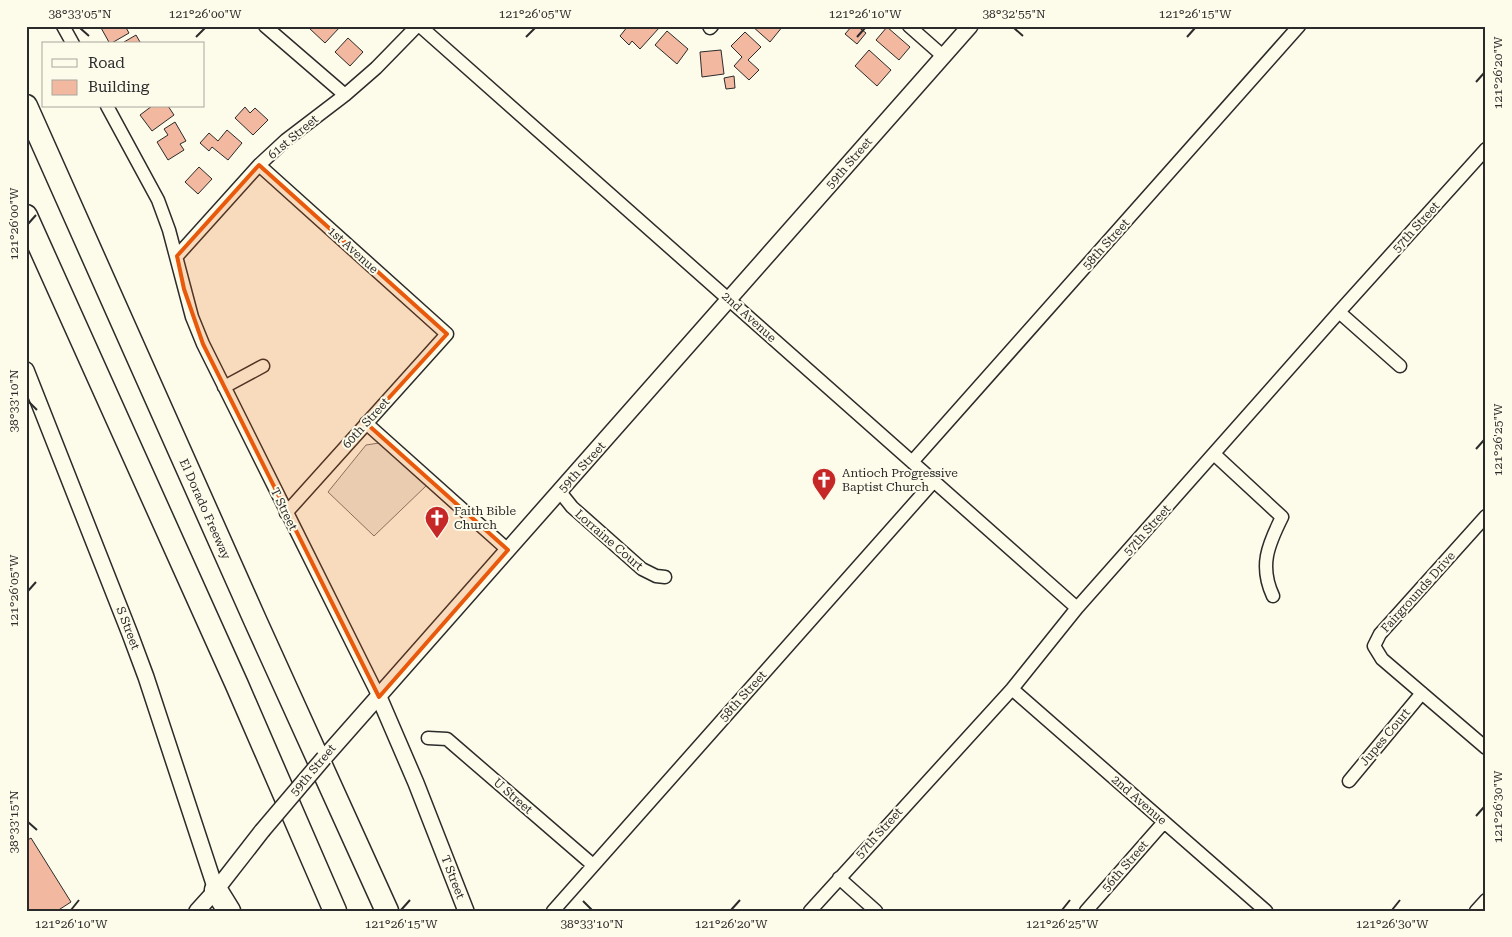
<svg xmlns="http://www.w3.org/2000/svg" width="1512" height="937" font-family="'Roboto Serif',serif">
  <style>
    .parking { fill: #eceadb; stroke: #74746e }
    .building { fill: #f2b8a0; stroke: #2b2b2b }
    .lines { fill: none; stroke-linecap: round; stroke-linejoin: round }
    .minor-casing { stroke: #2b2b2b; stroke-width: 15 }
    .tertiary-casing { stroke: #2b2b2b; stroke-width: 18 }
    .motorway-casing { stroke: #2b2b2b; stroke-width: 25 }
    .minor { stroke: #fdfbea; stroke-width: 12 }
    .tertiary { stroke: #fdfbea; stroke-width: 15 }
    .motorway { stroke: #fdfbea; stroke-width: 22 }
    .tertiary-bridge-casing { stroke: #2b2b2b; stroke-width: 18; stroke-linecap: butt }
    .tertiary-bridge { stroke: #fdfbea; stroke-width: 15 }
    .marked { fill: #e8590c; fill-opacity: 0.2; stroke: #e8590c; stroke-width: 4; stroke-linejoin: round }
    .ticks { fill: none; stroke: #2b2b2b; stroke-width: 2 }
    .labels { text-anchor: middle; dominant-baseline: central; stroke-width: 4; stroke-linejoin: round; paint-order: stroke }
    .street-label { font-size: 12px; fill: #2b2b2b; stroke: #fdfbea }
    .poi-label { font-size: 12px; fill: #2b2b2b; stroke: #fdfbea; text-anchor: start }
    .neatline { fill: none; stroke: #2b2b2b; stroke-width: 2 }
    .ticks-label { font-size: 12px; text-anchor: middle; fill: #2b2b2b }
  </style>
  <rect width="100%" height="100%" fill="#fdfbea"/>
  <path class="parking" d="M379,443l48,42 -53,51 -46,-44 38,-47z"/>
  <path class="building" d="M100,26h25l4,7 -19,11z
    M311,26h28l1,1 -15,16 -16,-15z
    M628,26h29l2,2 -19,21 -8,-8 -3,4 -9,-9z
    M752,26h31l-13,16z
    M852,26h5l9,7 -9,11 -12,-10z
    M887,27l23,20 -11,13 -23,-20z
    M667,31l21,18 -11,15 -22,-19z
    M745,32l16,15 -13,13 11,10 -10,10 -15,-14 8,-9 -11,-11z
    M136,35l4,7 -3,2h-12l-1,-2z
    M348,38l15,14 -13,14 -15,-14z
    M721,50l3,24 -22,3 -2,-25z
    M869,50l22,20 -14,16 -22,-20z
    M734,76l1,12 -9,1 -2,-11z
    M152,106h16l6,9 -22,16 -12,-16z
    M245,107l5,6 5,-5 13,12 -15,15 -18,-17z
    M175,122l11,19 -6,3 4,6 -16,10 -11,-18 11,-7 -4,-6z
    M227,130l15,13 -14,17 -16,-13 -3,4 -9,-8 9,-10 9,8z
    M199,167l13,12 -14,15 -13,-12z
    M31,838l40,64 -14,9h-31v-70z"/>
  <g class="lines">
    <defs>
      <path id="minor" d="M63,26l10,18
        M265,26l80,69
        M420,26l657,582
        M709,26l1,2 2,-2
        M909,26l34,30
        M107,106l51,94 11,30 23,87 11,27 176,353
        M259,165l188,169 -161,179
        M177,256l82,-91 27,-25 59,-45 31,-27 41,-42
        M1339,312l61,54
        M224,387l39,-21
        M366,423l142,127
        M1214,454l68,63c-14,28 -23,49 -9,79
        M912,462l387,-436
        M560,492l12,15 70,62 14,7 9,1
        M1486,516l-106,118 -6,12 8,13 104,89
        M1012,689l254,222
        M428,738l19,1 146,126
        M1349,781l73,-88
        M839,878l37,33
        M553,911l381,-430
        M810,911l202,-222 65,-81 262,-296 147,-163
        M1086,911l78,-89
        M1476,911l10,-11"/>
      <path id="tertiary" d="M26,370l104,264 16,43 70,213
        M379,697l37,86 50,128
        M324,758l646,-732
        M197,911l19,-21 46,-59"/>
      <path id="motorway" d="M26,106l229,514 132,291
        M26,216l211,469 98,226
        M216,890l13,21"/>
    </defs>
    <use href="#minor" class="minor-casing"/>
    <use href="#tertiary" class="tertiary-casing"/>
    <use href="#motorway" class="motorway-casing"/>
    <use href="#minor" class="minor"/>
    <use href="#tertiary" class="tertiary"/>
    <use href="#motorway" class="motorway"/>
    <defs>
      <path id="tertiary-bridge" d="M262,831l62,-73"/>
    </defs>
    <use href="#tertiary-bridge" class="tertiary-bridge-casing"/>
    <use href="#tertiary-bridge" class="tertiary-bridge"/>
  </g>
  <path class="marked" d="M259,165l188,169 -81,89 142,127 -129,147 -176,-353 -19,-55 -7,-33z"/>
  <path class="ticks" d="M80,28l9,8M1014,28l9,8M196,37l9,-9M526,37l9,-9M857,37l8,-9M1187,37l8,-9M1476,82l8,-9M28,224l8,-9M28,401l9,9M1476,449l8,-9M28,591l8,-9M1476,816l8,-9M28,822l9,8M583,901l9,9M71,910l8,-10M401,910l9,-10M731,910l9,-10M1062,910l8,-10M1392,910l8,-10"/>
  <defs>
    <symbol id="church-pin" viewBox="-11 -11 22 30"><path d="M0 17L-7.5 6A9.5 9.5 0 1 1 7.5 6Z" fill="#c62828" stroke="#fdfbea"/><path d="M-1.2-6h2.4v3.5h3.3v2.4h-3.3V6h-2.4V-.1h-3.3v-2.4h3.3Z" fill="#fff"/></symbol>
  </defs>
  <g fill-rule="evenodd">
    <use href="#church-pin" x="810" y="466" width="28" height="38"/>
    <use href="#church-pin" x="423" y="504" width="28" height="38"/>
  </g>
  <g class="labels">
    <g class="street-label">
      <text transform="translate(293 137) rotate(-40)">61st Street</text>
      <text transform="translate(849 163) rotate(-49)">59th Street</text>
      <text transform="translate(1416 227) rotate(-48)">57th Street</text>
      <text transform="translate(1106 244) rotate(-48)">58th Street</text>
      <text transform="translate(353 250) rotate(42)">1st Avenue</text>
      <text transform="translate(749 317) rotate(42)">2nd Avenue</text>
      <text transform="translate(366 423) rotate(-48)">60th Street</text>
      <text transform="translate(582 467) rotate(-48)">59th Street</text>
      <text transform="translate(205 509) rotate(66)">El Dorado Freeway</text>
      <text transform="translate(284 509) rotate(64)">T Street</text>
      <text transform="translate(1147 530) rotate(-48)">57th Street</text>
      <text transform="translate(609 540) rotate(41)">Lorraine Court</text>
      <text transform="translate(1418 592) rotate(-48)">Fairgrounds Drive</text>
      <text transform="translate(128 628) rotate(69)">S Street</text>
      <text transform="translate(743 696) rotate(-48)">58th Street</text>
      <text transform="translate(1385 737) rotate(-50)">Jupes Court</text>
      <text transform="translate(313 770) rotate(-50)">59th Street</text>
      <text transform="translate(513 796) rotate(41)">U Street</text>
      <text transform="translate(1139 800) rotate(41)">2nd Avenue</text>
      <text transform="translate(879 833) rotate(-48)">57th Street</text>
      <text transform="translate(1125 866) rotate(-49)">56th Street</text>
      <text transform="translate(453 877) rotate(69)">T Street</text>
    </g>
    <g class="poi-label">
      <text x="842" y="473">Antioch Progressive<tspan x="842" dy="14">Baptist Church</tspan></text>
      <text x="454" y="511">Faith Bible<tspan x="454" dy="14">Church</tspan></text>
    </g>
  </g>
  <rect width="1512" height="937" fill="none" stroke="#fdfbea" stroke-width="55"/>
  <rect x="42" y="42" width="162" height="65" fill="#fdfbea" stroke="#a9a89e"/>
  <rect x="52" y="59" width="25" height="8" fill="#fdfbea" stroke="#a9a89e"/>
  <text x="88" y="68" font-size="15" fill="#2b2b2b">Road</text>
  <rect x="52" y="80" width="25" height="15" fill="#f2b8a0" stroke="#a9a89e"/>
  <text x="88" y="92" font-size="15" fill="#2b2b2b">Building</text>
  <rect x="28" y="28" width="1456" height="882" class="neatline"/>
  <g class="ticks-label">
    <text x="80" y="18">38°33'05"N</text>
    <text x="205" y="18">121°26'00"W</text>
    <text x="535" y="18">121°26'05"W</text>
    <text x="865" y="18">121°26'10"W</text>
    <text x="1014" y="18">38°32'55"N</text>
    <text x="1195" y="18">121°26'15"W</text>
    <text transform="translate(1498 73) rotate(-90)" y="4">121°26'20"W</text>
    <text transform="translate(14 224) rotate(-90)" y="4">121°26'00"W</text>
    <text transform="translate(14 401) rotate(-90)" y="4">38°33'10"N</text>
    <text transform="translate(1498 440) rotate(-90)" y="4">121°26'25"W</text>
    <text transform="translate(14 591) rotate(-90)" y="4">121°26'05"W</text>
    <text transform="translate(1498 807) rotate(-90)" y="4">121°26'30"W</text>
    <text transform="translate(14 822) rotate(-90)" y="4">38°33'15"N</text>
    <text x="71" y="928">121°26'10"W</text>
    <text x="401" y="928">121°26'15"W</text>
    <text x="592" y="928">38°33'10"N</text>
    <text x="731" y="928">121°26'20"W</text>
    <text x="1062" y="928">121°26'25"W</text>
    <text x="1392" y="928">121°26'30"W</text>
  </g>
</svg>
